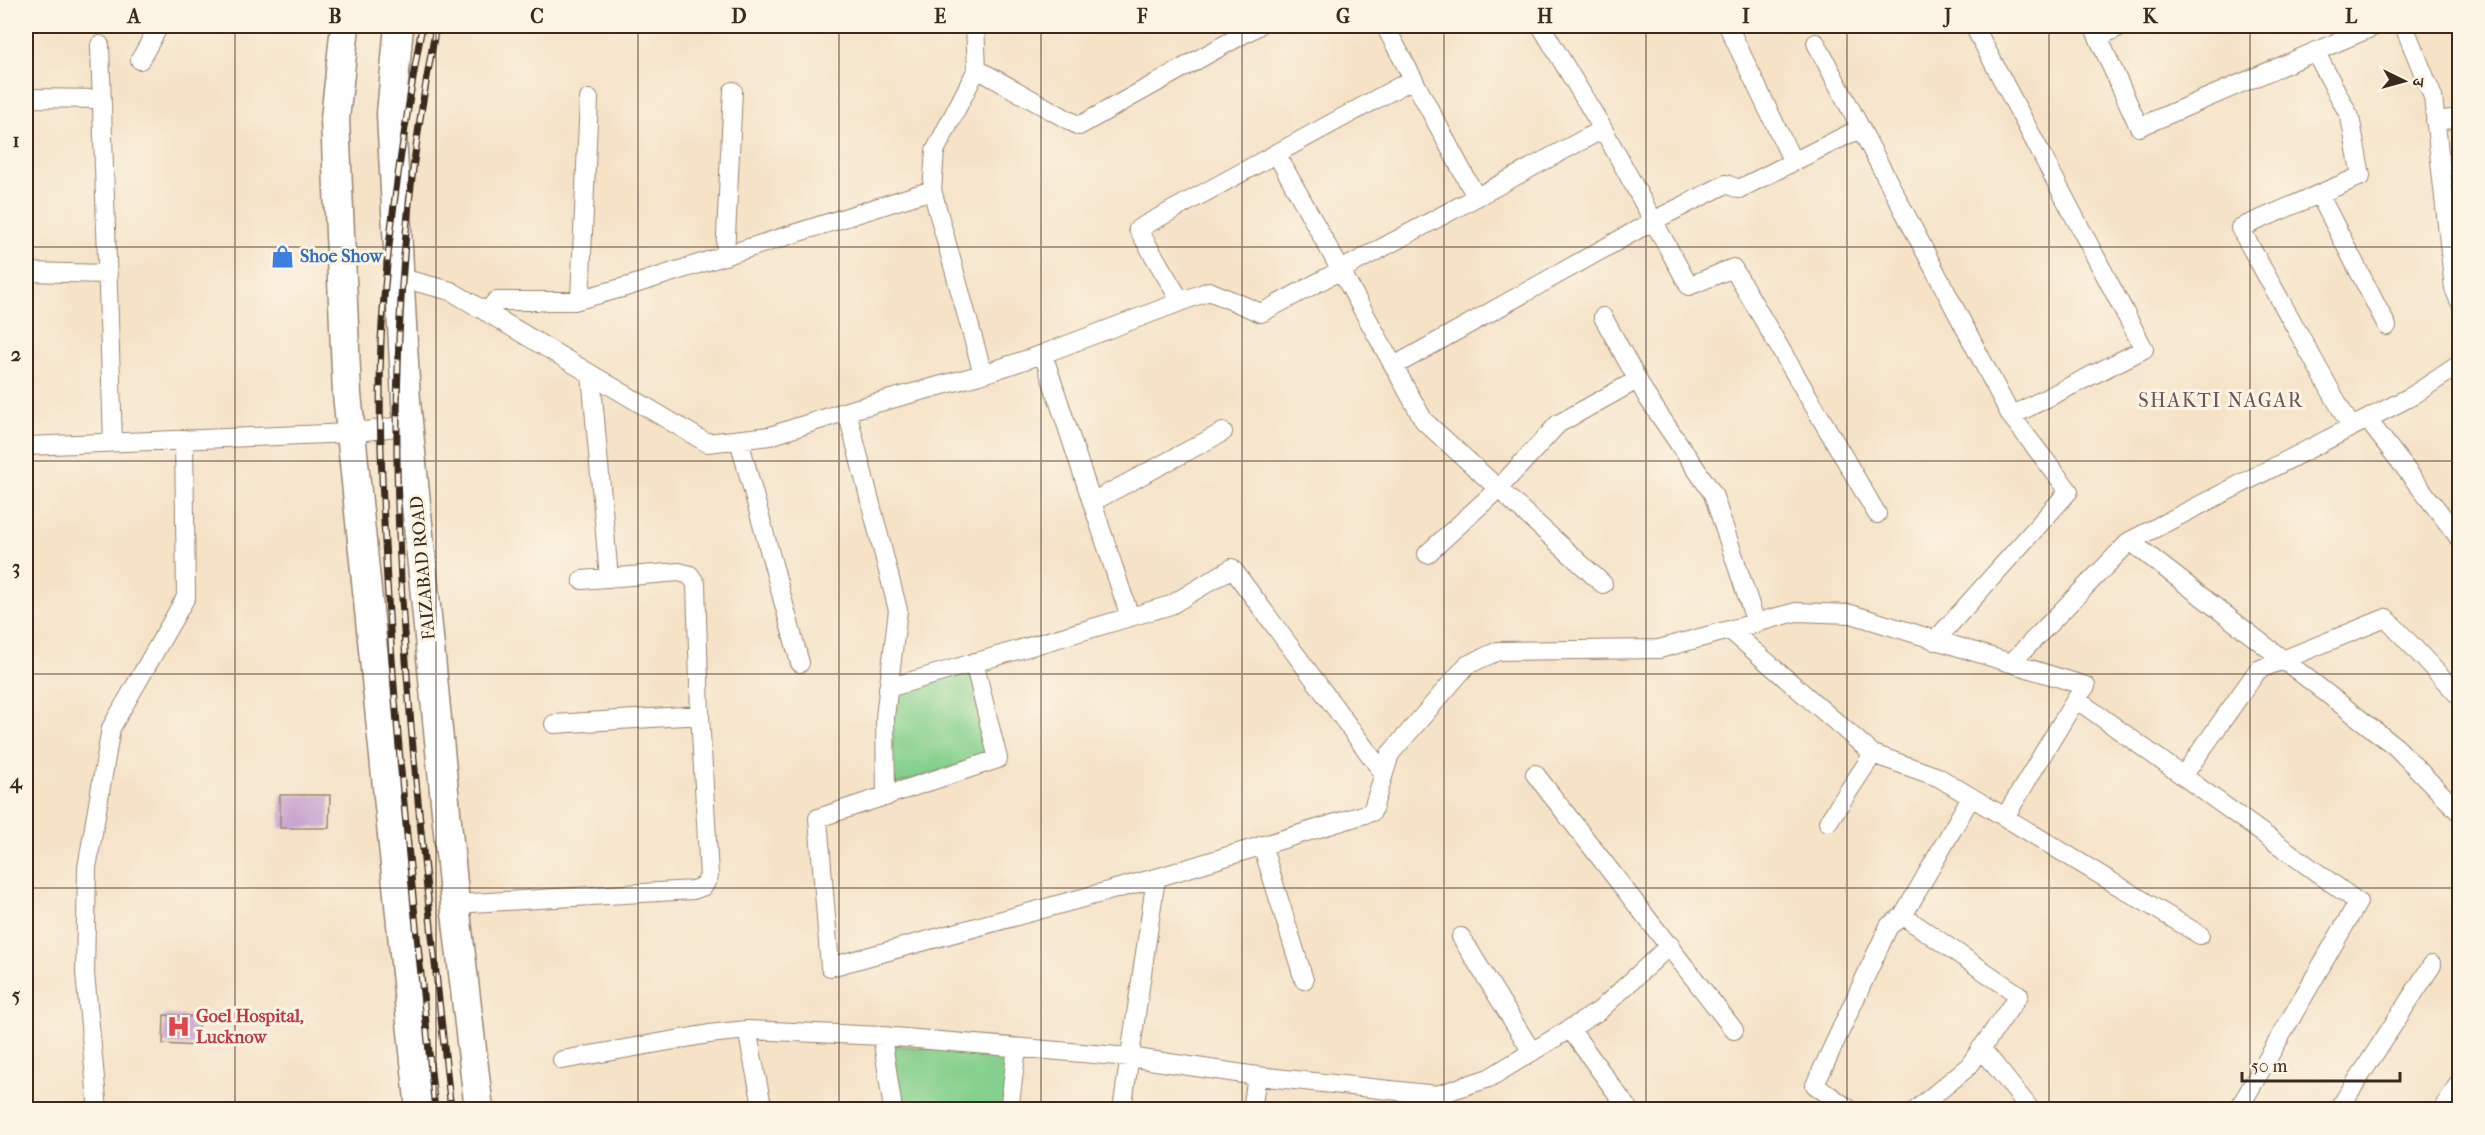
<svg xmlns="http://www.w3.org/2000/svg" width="2485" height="1135" font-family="'IM FELL French Canon','Noto Serif Devanagari',serif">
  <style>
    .green { fill: #86d08d; stroke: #607d56; stroke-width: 1.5 }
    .building { fill: #c9a5cf }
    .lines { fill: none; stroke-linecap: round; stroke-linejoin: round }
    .minor-casing { stroke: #988672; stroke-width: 20 }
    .primary-casing { stroke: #988672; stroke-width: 31 }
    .minor { stroke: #fff; stroke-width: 18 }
    .primary { stroke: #fff; stroke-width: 28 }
    .rail-casing { stroke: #3b2a1e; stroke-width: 7 }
    .rail { stroke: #fcf5e5; stroke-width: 4.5; stroke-dasharray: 14; stroke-linecap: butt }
    .grid { fill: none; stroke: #3b2a1e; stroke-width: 1.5; stroke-opacity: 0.55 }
    .labels { text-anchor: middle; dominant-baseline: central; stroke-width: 6; stroke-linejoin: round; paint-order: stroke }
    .shop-label { font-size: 18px; font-weight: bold; fill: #366cbe; stroke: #fcf5e5; text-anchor: start }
    .street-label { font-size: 18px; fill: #3b2a1e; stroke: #fcf5e5 }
    .health-label { font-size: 18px; font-weight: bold; fill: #be3a42; stroke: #fcf5e5; text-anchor: start }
    .neighbourhood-label { font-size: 20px; letter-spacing: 1.5px; fill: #6d555c; stroke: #fcf5e5 }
    .neatline { fill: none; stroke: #3b2a1e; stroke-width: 2 }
    .grid-label { font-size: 20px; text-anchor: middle; font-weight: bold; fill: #3b2a1e }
  </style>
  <rect width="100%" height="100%" fill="#fcf5e5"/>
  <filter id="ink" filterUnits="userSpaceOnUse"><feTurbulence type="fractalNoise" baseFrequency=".0167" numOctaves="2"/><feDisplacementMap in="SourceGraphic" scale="12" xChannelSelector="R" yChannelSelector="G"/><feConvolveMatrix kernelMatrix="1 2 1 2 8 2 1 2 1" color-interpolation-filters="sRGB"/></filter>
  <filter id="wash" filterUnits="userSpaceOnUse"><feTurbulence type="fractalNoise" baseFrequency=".008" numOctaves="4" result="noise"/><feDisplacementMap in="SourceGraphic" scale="24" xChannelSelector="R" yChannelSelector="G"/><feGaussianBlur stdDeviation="1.35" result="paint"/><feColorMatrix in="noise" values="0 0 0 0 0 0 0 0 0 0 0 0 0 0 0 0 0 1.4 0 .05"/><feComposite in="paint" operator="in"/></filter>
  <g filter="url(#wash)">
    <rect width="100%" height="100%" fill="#f5e2c7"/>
    <path class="green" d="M970,670l23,85 -102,31 2,-93z
      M891,1045l119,9 -7,55h-103z"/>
    <g id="blocks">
      <path class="building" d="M280,795h50l-1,33h-49z
        M164,1015l35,2 -2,29 -34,-2z"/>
    </g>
  </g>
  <g filter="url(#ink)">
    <use href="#blocks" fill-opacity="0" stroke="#988672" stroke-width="1.5"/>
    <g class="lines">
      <defs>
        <path id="minor" d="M975,26l2,43 -42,82 -3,39 51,184
          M1385,26l91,171
          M1541,26l62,103 86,157 44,-18 144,246
          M1728,26l65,136
          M1974,26l170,323 -133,67
          M2093,26l46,101 236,-101
          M2404,26l29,71 21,192 6,13
          M2099,37l22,-11
          M1816,43l195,373 58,75 -134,150
          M100,45l13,397
          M2315,51l35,66 11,59 -121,52 111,199
          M140,60l19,-34
          M977,69l102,57 179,-100
          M26,98l76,1
          M2435,121l25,-3
          M1276,153l148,268 179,163
          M2319,194l68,132
          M725,256l8,-165
          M26,272l82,2
          M401,278l50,13 256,152 63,-7 77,-25 136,-37 60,-20 166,-63 52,22 342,-184
          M580,299l9,-200
          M1180,300l-42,-71 275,-150
          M486,312l10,-11h78l55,-15 303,-96
          M1603,317l44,80 66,97 43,129
          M1043,354l87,263
          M1394,366l259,-145 73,-37 13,5 122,-61
          M591,374l18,204
          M847,411l51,199 -13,107 1,80
          M2367,419l93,120
          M739,440l61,223
          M26,446l325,-13 58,-8
          M1092,502l131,-70
          M2130,541l266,206 64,66
          M1427,554l71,-65 60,-65 79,-44
          M1730,630l143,124 65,23 262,158
          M974,662l24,97 -180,59 12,149 326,-89 216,-66 18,-58 77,-89 31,-14 161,-2 137,-37 55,2 235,72 -10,13 282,203 -120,208
          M2011,663l119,-122 282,-145 48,-32
          M888,688l283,-83 61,-37 152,206
          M554,724l146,-9
          M1535,774l199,256
          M2183,776l75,-106 128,-52 74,79
          M2005,817l71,-118
          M1828,822l45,-68
          M1262,845l42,135
          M455,904l238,-14 11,-4 5,-10 -9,-161 -4,-131 -6,-9 -11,-3 -97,8
          M1461,937l71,115
          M1570,1029l59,81
          M747,1030l16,80
          M882,1036l11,74
          M1981,1048l50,62
          M562,1060l147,-26 38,-4 135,6 247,21 128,19 180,19 52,-17 110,-67 71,-66
          M98,1110l-13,-137 2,-105 24,-140 75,-131 -2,-158
          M1009,1110l8,-62
          M1122,1110l34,-232
          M1252,1110l5,-34
          M1850,1110l-35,-25 74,-159 14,-10
          M1916,1110l53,-44 50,-71 -116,-79 68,-119
          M2338,1110l94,-145
          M2442,1110l18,-29"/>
        <path id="primary" d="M345,26l-10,93 12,275 73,716
          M399,26l-8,88 15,287 49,503 24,206"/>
      </defs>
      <use href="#minor" class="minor-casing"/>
      <use href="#primary" class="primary-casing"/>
      <use href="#minor" class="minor"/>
      <use href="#primary" class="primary"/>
      <defs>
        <path id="rail" d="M422,26c-18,103 -35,209 -41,314 -3,81 2,161 6,241 10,177 30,353 48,529
          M436,26c-6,35 -13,71 -18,107 -16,108 -22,219 -21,328 3,217 31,433 54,649"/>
      </defs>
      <use href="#rail" class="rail-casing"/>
      <use href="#rail" class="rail"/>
    </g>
  </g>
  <path class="grid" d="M235,26v1084M436,26v1084M638,26v1084M839,26v1084M1041,26v1084M1242,26v1084M1444,26v1084M1646,26v1084M1847,26v1084M2049,26v1084M2250,26v1084M26,247h2434M26,461h2434M26,674h2434M26,888h2434"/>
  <defs>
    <symbol id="shop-bare" viewBox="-9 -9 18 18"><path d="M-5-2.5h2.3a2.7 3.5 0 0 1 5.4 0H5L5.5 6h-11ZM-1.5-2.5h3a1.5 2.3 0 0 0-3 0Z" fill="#3f7fe0" stroke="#fcf5e5" stroke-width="2.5" paint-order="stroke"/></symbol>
    <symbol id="hospital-bare" viewBox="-9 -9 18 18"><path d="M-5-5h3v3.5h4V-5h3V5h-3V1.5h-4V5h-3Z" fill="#e0444e" stroke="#fcf5e5" stroke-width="2.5" paint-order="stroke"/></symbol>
  </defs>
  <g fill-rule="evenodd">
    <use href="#shop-bare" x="266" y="240" width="33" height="33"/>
    <use href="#hospital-bare" x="162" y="1010" width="33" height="33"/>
  </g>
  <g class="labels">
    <g class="shop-label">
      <text x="300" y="256">Shoe Show</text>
    </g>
    <g class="street-label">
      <text transform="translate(423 568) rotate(-95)">FAIZABAD ROAD</text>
    </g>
    <g class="health-label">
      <text x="196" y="1016">Goel Hospital,<tspan x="196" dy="21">Lucknow</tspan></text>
    </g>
    <g class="neighbourhood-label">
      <text x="2221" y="400">SHAKTI NAGAR</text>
    </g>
  </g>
  <rect width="2485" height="1135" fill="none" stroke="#fcf5e5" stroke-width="66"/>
  <g transform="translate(2404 81) rotate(95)" stroke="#fcf5e5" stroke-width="4.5" paint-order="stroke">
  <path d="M0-4.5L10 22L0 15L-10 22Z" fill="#3b2a1e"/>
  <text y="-9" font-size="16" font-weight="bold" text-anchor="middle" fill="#3b2a1e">उ</text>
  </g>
  <path d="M2242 1072v9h158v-9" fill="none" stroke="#3b2a1e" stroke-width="3"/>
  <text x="2251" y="1072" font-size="18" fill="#3b2a1e" stroke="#fcf5e5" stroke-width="4.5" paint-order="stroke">50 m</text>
  <rect x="33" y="33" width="2419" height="1069" class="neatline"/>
  <g class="grid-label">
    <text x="134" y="23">A</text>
    <text x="335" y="23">B</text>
    <text x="537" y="23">C</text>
    <text x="739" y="23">D</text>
    <text x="940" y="23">E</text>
    <text x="1142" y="23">F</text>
    <text x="1343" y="23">G</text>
    <text x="1545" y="23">H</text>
    <text x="1746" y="23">I</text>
    <text x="1948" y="23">J</text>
    <text x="2150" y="23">K</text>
    <text x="2351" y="23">L</text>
    <text x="16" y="147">1</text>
    <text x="16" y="361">2</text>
    <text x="16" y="574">3</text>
    <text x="16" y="788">4</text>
    <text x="16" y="1002">5</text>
  </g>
</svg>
